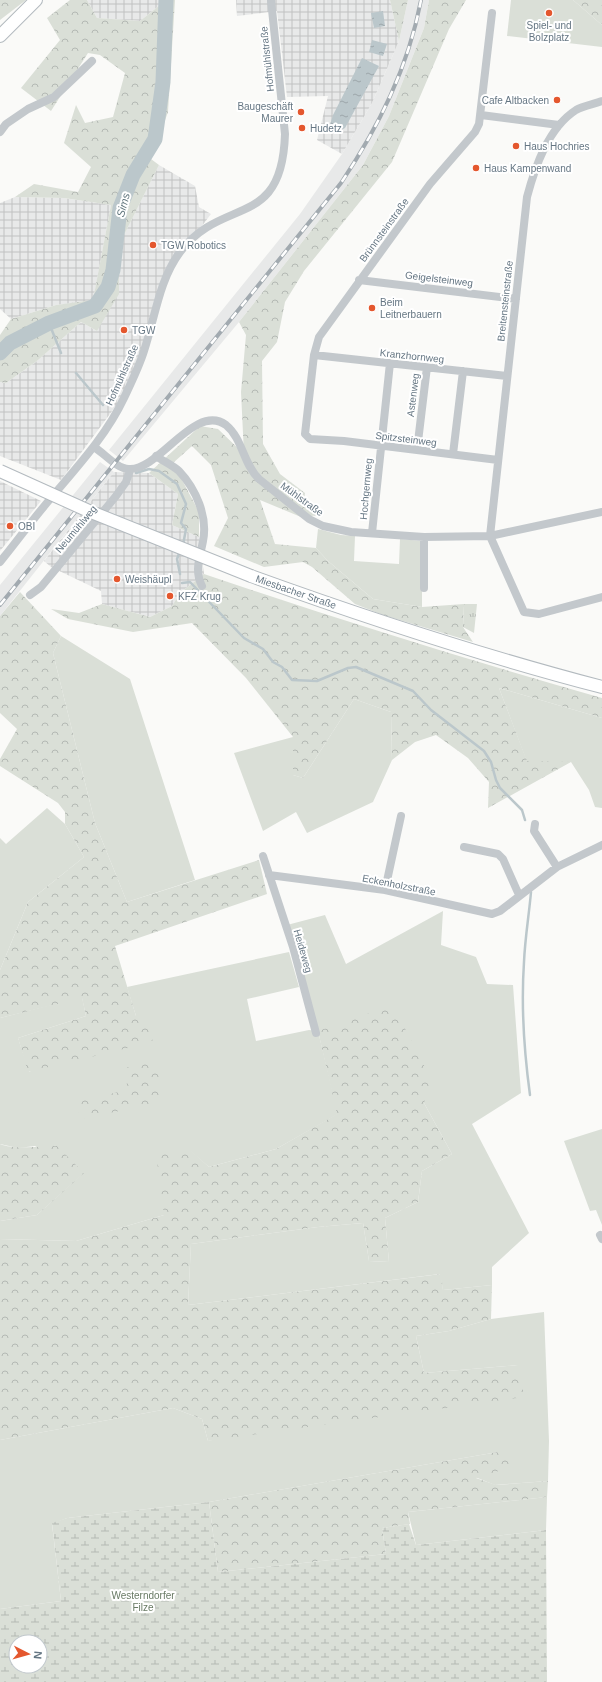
<svg xmlns="http://www.w3.org/2000/svg" width="602" height="1682" font-family="Helvetica,sans-serif">
  <style>
    .built { fill: #e8e9e9 }
    .industrial { fill: url(#industrial-grid) }
    .grass { fill: #dadfd7 }
    .forest { fill: url(#forest-crowns) }
    .wetland { fill: url(#wetland-marsh); fill-rule: evenodd }
    .park { fill: url(#park-tufts) }
    .water { fill: url(#water-ripples) }
    .lines { fill: none; stroke-linecap: round; stroke-linejoin: round }
    .stream { stroke: #bbc7cb; stroke-width: 2.5 }
    .river { stroke: #bbc7cb; stroke-width: 15 }
    .secondary-casing { stroke: #b3babf; stroke-width: 14 }
    .street { stroke: #c3c8cc; stroke-width: 8 }
    .secondary { stroke: #fff; stroke-width: 12 }
    .rail-casing { stroke: #a2aab0; stroke-width: 4 }
    .rail { stroke: #fff; stroke-width: 2.5; stroke-dasharray: 8; stroke-linecap: butt }
    .secondary-bridge-casing { stroke: #b3babf; stroke-width: 14; stroke-linecap: butt }
    .secondary-bridge { stroke: #fff; stroke-width: 12 }
    .poi-dot { fill: #e4572e; stroke: #fff; stroke-width: 1.5 }
    .labels { text-anchor: middle; dominant-baseline: central; stroke-width: 4; stroke-linejoin: round; paint-order: stroke }
    .poi-label { font-size: 10px; fill: #657683; stroke: #fff; text-anchor: start }
    .street-label { font-size: 10px; fill: #657683; stroke: #fff }
    .park-label { font-size: 10px; fill: #687a64; stroke: #fff }
    .water-label { font-size: 11px; font-style: italic; fill: #60757c; stroke: #fff }
  </style>
  <defs>
    <pattern id="industrial-grid" width="8" height="8" patternUnits="userSpaceOnUse"><rect width="8" height="8" fill="#e8e9e9"/><path d="M0 4h8M4 0v8" fill="none" stroke="#c0c1c2"/></pattern>
    <pattern id="forest-crowns" width="20" height="18" patternUnits="userSpaceOnUse"><rect width="20" height="18" fill="#dadfd7"/><path d="M2 6a3 3 0 1 1 6 0M12 15a3 3 0 1 1 6 0" fill="none" stroke="#b4b9b4"/></pattern>
    <pattern id="wetland-marsh" width="20" height="14" patternUnits="userSpaceOnUse"><rect width="20" height="14" fill="#dadfd7"/><path d="M1 5h8M5 5V1M11 12h8M15 12V8" fill="none" stroke="#b4b9b4"/></pattern>
    <pattern id="park-tufts" width="24" height="20" patternUnits="userSpaceOnUse"><rect width="24" height="20" fill="#dadfd7"/><path d="M3 7l-1-3M5 7V3M7 7l1-3M15 17l-1-3M17 17v-4M19 17l1-3" fill="none" stroke="#b4b9b4"/></pattern>
    <pattern id="water-ripples" width="26" height="14" patternUnits="userSpaceOnUse"><rect width="26" height="14" fill="#bbc7cb"/><path d="M2 4q2-2 4 0t4 0M15 11q2-2 4 0t4 0" fill="none" stroke="#9ca6aa"/></pattern>
  </defs>
  <rect width="100%" height="100%" fill="#fafaf8"/>
  <path class="built" d="M408,0h21l-5,28 -35,88 -26,49 -124,157 -116,139 -14,-11 191,-236 42,-60 30,-51 27,-62z
    M100,462l14,10 -114,144v-31z"/>
  <path class="industrial" d="M87,0h73v5l-20,16 -43,-3z
    M236,0h154l9,41 -27,62 -30,51 -25,-14 11,-44 -41,1 -10,-86 -40,5z
    M159,165l36,21 4,21 12,7 -40,53 -12,43 -38,89 -60,81 -61,-24v-74l6,1 31,-22 44,-39 16,9 22,-65 3,-27z
    M15,197l49,1 47,7 -18,96 -37,4 -45,14 -11,-10v-106z
    M114,472l35,1 29,21 -6,31 27,12 5,37 -24,19 -8,13 -22,11 -48,-13 -1,-13 -50,-24 -7,-6z
    M0,481l41,20 -41,50z"/>
  <path class="grass" d="M511,0h62l29,25v22l-95,-11z
    M318,529l23,6 14,1 -1,25 45,3 1,-25 22,2v66l-49,-8 -45,-38 -12,-13z
    M61,636l69,43 65,201 -68,22 -32,-79 -42,-170z
    M499,688l103,30v90l-7,-1 -6,-17 -18,-28h-44z
    M354,699l37,13 1,48 -19,42 -66,31 -11,-21 -33,19 -29,-78 59,-16v38l10,3z
    M47,808l18,16 19,33 -56,45 -28,68v-132l6,6z
    M443,911l-2,34 35,12 11,27 26,1 8,108 -49,31 57,109 -37,34v18l-49,5 -3,-16 -252,31 3,-61 127,-17 45,-4 6,38 20,1 -4,-44 33,-16 4,-31 30,-17 -28,-51 -106,-72 20,83 -62,35 -67,18 -21,-18 -24,66 -88,26 -76,-2v-18l37,-6 46,-42 -48,-27 -17,2 -18,-4v-126l82,-21 4,19 -68,22 11,34 107,-56 -9,-29 162,-35 10,35 -52,12 9,42 53,-11 8,1 -30,-106 38,-10 21,49z
    M602,1129v96l-6,-15 -6,1 -26,-70z
    M544,1312l5,129 -1,40 -53,4 -20,-8 23,-25 -289,50 -142,16 -15,6 9,77 -61,8v-169l173,-32 29,11 6,22 311,-76 -95,8 -8,-37 33,-5 42,-12z
    M547,1497l-1,33 -130,15 -8,-33z"/>
  <path class="forest" d="M0,0h26l-26,20z
    M70,0h17l10,18 43,3 20,-16v-5h15l-7,112 -17,47 8,6 -37,74 -3,27v28l-22,37 -16,-9 -44,39 -31,22 -6,-1v-47l11,-16 45,-14 37,-5 18,-95 -47,-7 -49,-1 19,-13 44,8 13,-25 -27,-24 12,-38 9,18 28,-6 12,-44 -25,-18 -12,-2 -37,58 -30,-23 39,-48 -13,-22z
    M390,0h18l-9,41z
    M429,0h37l-17,29 -57,133 -88,109 -19,31 -8,40 -15,19 1,83 17,30 25,19 -1,8 16,14 -19,2 -41,-17 15,44 41,4 12,13 45,38 49,8 42,-3 -1,23 10,15 -90,-27 -28,-11 -43,-37 -9,-5 -39,5 -50,-21 14,-28 -17,-53 -19,-19 -19,17 26,49v25l-27,-12 6,-31 -29,-21 51,-47 18,3 26,25 -3,-62 5,-57 -7,-13 124,-157 26,-49 35,-88z
    M573,0h29v25z
    M204,574c132,45 264,86 398,124v20l-103,-30 28,73 44,1 -83,46 1,-26 -21,-24 -32,-23 -21,7 -23,18 -1,-48 -37,-13 -51,79 -10,-3v-38l-47,-59 -54,-55 -59,9 -65,-13 -17,-10 28,4 23,-9 48,13 22,-11 8,-13z
    M20,592l41,44 -8,17 42,170 32,79 132,-42 8,34 -152,52 21,70 9,1 8,25 -125,30 -10,-34 68,-22 -4,-18 -82,20v-48l28,-68 56,-45 -19,-33v-12l-7,-9 -58,-37v-7l17,-30 -17,-16v-97z
    M393,1005l39,76 -8,22 28,51 -30,17 -4,31 -33,16 4,44 -20,-1 -6,-38 -45,4 -127,17 -3,61 253,-31 2,16 49,-5 -1,34 -42,12 -33,5 8,37 95,-8 5,32 -316,44 -6,-22 -29,-11 -173,32v-201l76,2 88,-26 -8,-61 32,-6 21,19 67,-18 61,-35 -19,-83z
    M161,1060l-2,43 -79,16 -3,-18 51,-11 -4,-22z
    M0,1144c14,6 41,2 57,2l27,27 -47,42 -37,6z
    M498,1452l21,5 -4,9 -39,12 20,7 52,-4 -1,16 -139,15 2,12 -28,4 4,26 -168,18 -9,-70z"/>
  <path class="wetland" d="M209,1502l9,70 168,-18 -4,-26 27,-4 7,21 130,-15 1,152h-547v-73l61,-8 -9,-78 15,-5zM16,1642h24v24h-24z"/>
  <path class="park" d="M464,604h13l-3,29 -11,-6z"/>
  <path class="water" d="M383,11l2,15 -11,2 -3,-15z
    M372,40l15,4 -4,12 -14,-4z
    M362,58l17,8 -34,62 -9,5 -7,-5 4,-13z"/>
  <g class="lines">
    <path class="stream" d="M49,323l12,30
      M76,373l27,32
      M136,473l13,-4 10,2 18,13 9,20 -5,19 5,6 -3,16
      M180,574l-3,-15 3,-8
      M182,583l8,-1 54,56 19,11 10,13 9,5 10,13 25,1 31,-13 8,-1 57,24 18,19 53,41 7,11 5,18 4,8 22,22 3,10
      M530,1095c-6,-44 -9,-89 -6,-133 1,-24 5,-47 7,-70"/>
    <path class="river" d="M0,353l10,-10 39,-20 46,-17 13,-19 5,-17 7,-62 13,-33 22,-36 8,-57 3,-82"/>
    <defs>
      <path id="secondary" d="M0,36l36,-36
        M251,576c116,42 232,80 351,111"/>
    </defs>
    <use href="#secondary" class="secondary-casing"/>
    <path class="street" d="M492,13l-13,111 -4,8 -45,52 -111,153 -5,18 -9,79 5,5 34,2 154,19
      M602,101c-8,3 -19,5 -26,9 -28,18 -41,57 -49,87l-37,339 34,76 15,2 63,-17
      M481,115l78,10
      M0,132l6,-8 22,-15 26,-12 38,-36
      M359,280l157,19
      M314,355l193,21
      M94,447c10,6 23,22 35,22 30,2 66,-67 97,-44 17,14 17,39 33,54l50,40 14,7 28,6 73,5 66,-1 112,-24
      M417,450l10,-83
      M453,454l10,-83
      M156,456c7,5 16,9 23,15 17,18 29,46 24,70 -3,17 -9,29 -1,45
      M372,533l18,-170
      M0,562c17,-21 33,-43 51,-64 26,-31 55,-62 73,-100 7,-15 15,-31 20,-47 11,-33 15,-71 36,-99 43,-57 102,-21 105,-118l-14,-134
      M424,588v-51
      M30,595l11,-8 75,-91 10,-14 4,-12
      M535,824l-1,7 23,36
      M464,847l34,7 5,5 16,36
      M263,856l30,91 23,86
      M269,875l116,15 107,24 8,-3 57,-44 45,-22
      M385,890l16,-74
      M600,1235l2,4"/>
    <use href="#secondary" class="secondary"/>
    <defs>
      <path id="rail" d="M0,605l341,-422c38,-57 67,-115 80,-183"/>
    </defs>
    <use href="#rail" class="rail-casing"/>
    <use href="#rail" class="rail"/>
    <defs>
      <path id="secondary-bridge" d="M0,471l91,41 160,64"/>
    </defs>
    <use href="#secondary-bridge" class="secondary-bridge-casing"/>
    <use href="#secondary-bridge" class="secondary-bridge"/>
  </g>
  <g class="poi-dot">
    <circle cx="549" cy="13" r="4"/>
    <circle cx="557" cy="100" r="4"/>
    <circle cx="301" cy="112" r="4"/>
    <circle cx="302" cy="128" r="4"/>
    <circle cx="516" cy="146" r="4"/>
    <circle cx="476" cy="168" r="4"/>
    <circle cx="153" cy="245" r="4"/>
    <circle cx="372" cy="308" r="4"/>
    <circle cx="124" cy="330" r="4"/>
    <circle cx="10" cy="526" r="4"/>
    <circle cx="117" cy="579" r="4"/>
    <circle cx="170" cy="596" r="4"/>
  </g>
  <g class="labels">
    <g class="poi-label">
      <text x="549" y="25" text-anchor="middle">Spiel- und<tspan x="549" dy="12">Bolzplatz</tspan></text>
      <text x="549" y="100" text-anchor="end">Cafe Altbacken</text>
      <text x="293" y="106" text-anchor="end">Baugeschäft<tspan x="293" dy="12">Maurer</tspan></text>
      <text x="310" y="128">Hudetz</text>
      <text x="524" y="146">Haus Hochries</text>
      <text x="484" y="168">Haus Kampenwand</text>
      <text x="161" y="245">TGW Robotics</text>
      <text x="380" y="302">Beim<tspan x="380" dy="12">Leitnerbauern</tspan></text>
      <text x="132" y="330">TGW</text>
      <text x="18" y="526">OBI</text>
      <text x="125" y="579">Weishäupl</text>
      <text x="178" y="596">KFZ Krug</text>
    </g>
    <g class="street-label">
      <text transform="translate(267 59) rotate(-96)">Hofmühlstraße</text>
      <text transform="translate(384 230) rotate(-54)">Brünnsteinstraße</text>
      <text transform="translate(439 279) rotate(7)">Geigelsteinweg</text>
      <text transform="translate(505 301) rotate(-84)">Breitensteinstraße</text>
      <text transform="translate(412 356) rotate(6)">Kranzhornweg</text>
      <text transform="translate(122 375) rotate(-66)">Hofmühlstraße</text>
      <text transform="translate(413 395) rotate(-83)">Astenweg</text>
      <text transform="translate(406 439) rotate(7)">Spitzsteinweg</text>
      <text transform="translate(366 489) rotate(-85)">Hochgernweg</text>
      <text transform="translate(302 499) rotate(36)">Mühlstraße</text>
      <text transform="translate(76 529) rotate(-50)">Neumühlweg</text>
      <text transform="translate(296 592) rotate(19)">Miesbacher Straße</text>
      <text transform="translate(399 885) rotate(11)">Eckenholzstraße</text>
      <text transform="translate(303 951) rotate(74)">Heideweg</text>
    </g>
    <g class="park-label">
      <text x="143" y="1595">Westerndorfer<tspan x="143" dy="12">Filze</tspan></text>
    </g>
    <g class="water-label">
      <text transform="translate(123 205) rotate(-75)">Sims</text>
    </g>
  </g>
  <g transform="translate(28 1654) rotate(96)"><circle r="19" fill="#ffffff" stroke="#c1c8cd"/>
  <path d="M0-3L7 15L0 10L-7 15Z" fill="#e4572e"/>
  <text y="-6" font-size="11" font-weight="bold" text-anchor="middle" fill="#657683">N</text>
  </g>
</svg>
